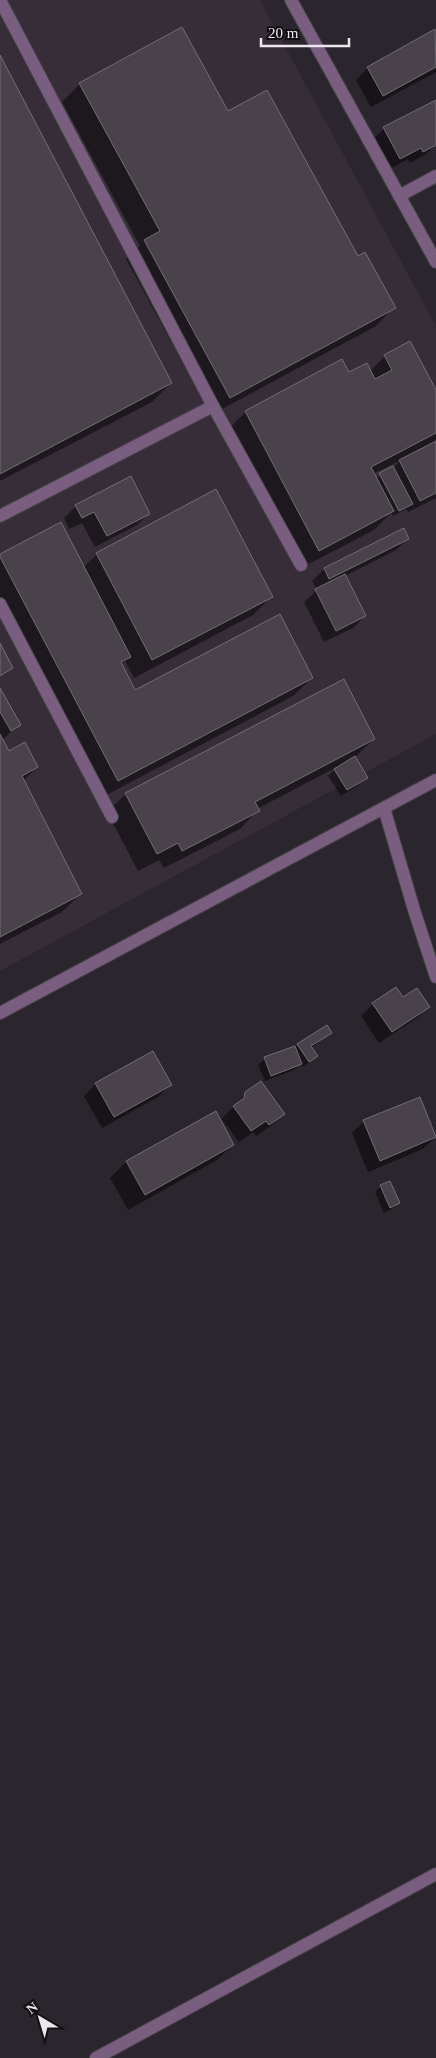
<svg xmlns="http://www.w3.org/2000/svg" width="436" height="2058" font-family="'Times New Roman',serif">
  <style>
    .built { fill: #372d39 }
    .shadow { fill: #0007; fill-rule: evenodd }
    .building { fill: #49424a; stroke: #746d76 }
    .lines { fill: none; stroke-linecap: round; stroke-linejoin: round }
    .minor-casing { stroke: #464048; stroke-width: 14 }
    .minor { stroke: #7a5e7f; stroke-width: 12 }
  </style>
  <rect width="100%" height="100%" fill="#2b252d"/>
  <path class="built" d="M0,0h260l176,326v408l-436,237z"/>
  <path class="shadow" d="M434,31l2,3v38l-65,35 -15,-27 12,-12z
    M0,57l171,326 -19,19 -152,79z
    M80,84l148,29 129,145 37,49 -18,19 -165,89 -85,-156 14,-13 -78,-144z
    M436,101v43l-10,10 -16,9 -2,-4 -20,11 -16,-30 12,-11z
    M385,356l51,36v48l-5,4 5,-1v55l-28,14 -2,-3 -13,7 -2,-3 -17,17 -73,38 -74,-138 19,-18 103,-38 21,-3zM401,460l-8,8 -18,11 -2,-5z
    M131,478l18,35 -12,12 -42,22 -13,-24 -13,6 -5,-11 12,-12z
    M403,530l5,8 -12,12 -51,26 20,40 -12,12 -29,14 -20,-40 13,-12 -5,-9 12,-12z
    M97,554l174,43 -18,18 -119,63 -9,-17 -4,4 14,27 177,-14 -19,18 -194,103 -99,-189v-54l83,12z
    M0,645l12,23 -12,9z
    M0,691l20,33 -18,16 6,12 29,15 -14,14 58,113 -19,18 -62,32z
    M374,739l-19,18 11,21 -6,6 -19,12 -13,-20 9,-9 -80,42 1,1 -18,19 -76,39 -5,-8 -21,11 -31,-59 19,-18z
    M403,999l26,7 -12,12 -38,25 -18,-27 12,-12z
    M330,1033l-19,15 5,8 -6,6 -8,5 -2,-3 -6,6 -29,11 -7,-16 7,-6z
    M96,1084l74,1 -12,12 -56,31 -18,-32z
    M246,1093l38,20 -12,12 -16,11 -3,-4 -14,10 -17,-23z
    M215,1112l18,33 -16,15 -89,50 -18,-32 16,-16z
    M364,1121l71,16 -12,12 -55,23 -16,-39z
    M381,1186l17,17 -6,6 -8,4 -9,-21z"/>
  <path class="building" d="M182,27l46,84 39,-21 91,166 7,-4 31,56 -166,90 -86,-158 16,-9 -81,-148z
    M435,29l1,38 -53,29 -16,-29z
    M0,55l172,328 -172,91z
    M436,100v45l-13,7 -2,-4 -21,11 -17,-32z
    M410,341l26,49v43l-65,34 23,44 -75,40 -74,-140 97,-52 7,13 18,-9 8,16 17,-9 -8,-15z
    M436,441v52l-16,8 -21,-41z
    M393,466l20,38 -14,7 -20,-38z
    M131,476l19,38 -43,22 -13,-24 -12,6 -7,-13z
    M216,489l57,108 -121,63 -56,-107z
    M61,522l70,135 -10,5 14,28 145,-76 33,64 -195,103 -118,-224v-3z
    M404,528l5,11 -80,40 -5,-11z
    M345,574l21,42 -30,15 -21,-42z
    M0,643l13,25 -13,8z
    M344,679l31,60 -120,63 5,9 -78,40 -4,-8 -21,11 -32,-61z
    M0,688l21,37 -10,6 -11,-19z
    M0,734l9,17 16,-9 13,25 -16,9 60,118 -82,43z
    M355,756l13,22 -21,12 -13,-21z
    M396,987l7,10 14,-9 13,19 -38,25 -20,-29z
    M327,1025l5,8 -21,13 7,10 -9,6 -12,-18z
    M295,1046l7,18 -31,12 -7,-19z
    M153,1051l19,34 -58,32 -19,-34z
    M261,1081l24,33 -16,11 -3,-4 -15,10 -18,-25 11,-8 1,-6z
    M420,1097l16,40 -56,24 -17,-41z
    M216,1111l18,34 -89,50 -19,-34z
    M390,1181l10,22 -10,5 -10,-23z"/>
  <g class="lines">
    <defs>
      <path id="minor" d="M0,0l213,406 88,159
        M291,0l145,262
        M399,196l37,-20
        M0,516l213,-110
        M0,604l112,213
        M384,808l31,105 21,64
        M0,1013l436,-233
        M96,2058l340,-184"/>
    </defs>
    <use href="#minor" class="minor-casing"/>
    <use href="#minor" class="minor"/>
  </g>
  <g transform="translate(40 2018) rotate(322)" stroke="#121013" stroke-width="4" paint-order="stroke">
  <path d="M0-4L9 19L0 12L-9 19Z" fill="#ebe7ec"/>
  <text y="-8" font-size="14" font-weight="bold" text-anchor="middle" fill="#ebe7ec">N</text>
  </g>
  <path d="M261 38v8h88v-8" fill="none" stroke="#ebe7ec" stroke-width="2.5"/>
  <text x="268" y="38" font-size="15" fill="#ebe7ec" stroke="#121013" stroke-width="4" paint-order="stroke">20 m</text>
</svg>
